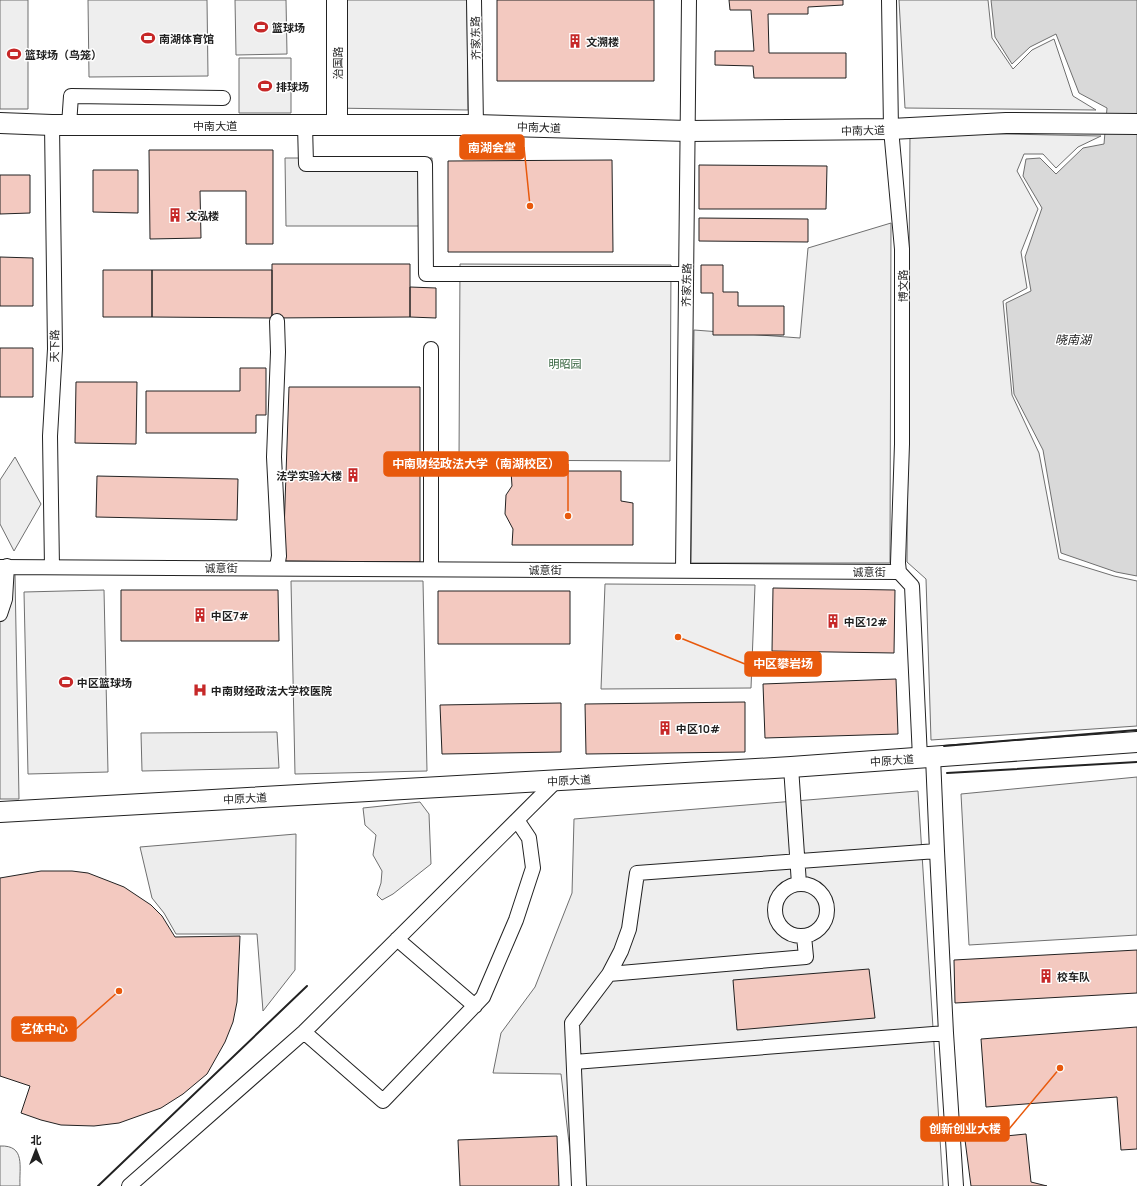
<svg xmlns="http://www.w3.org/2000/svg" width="1137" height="1186" font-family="Manrope,'Noto Sans SC',sans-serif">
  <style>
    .green { fill: #eee; stroke: #6f6f6f }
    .parking { fill: #ededed; stroke: #6f6f6f }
    .water { fill: #d9d9d9; stroke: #6f6f6f }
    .building { fill: #f3c9c0; stroke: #222 }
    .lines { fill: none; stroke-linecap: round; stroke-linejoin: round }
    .minor-casing { stroke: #222; stroke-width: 16 }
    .secondary-casing { stroke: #222; stroke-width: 22 }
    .minor { stroke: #fff; stroke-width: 14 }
    .secondary { stroke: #fff; stroke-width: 20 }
    .wall { stroke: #222; stroke-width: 2 }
    .labels { text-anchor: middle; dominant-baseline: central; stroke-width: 3; stroke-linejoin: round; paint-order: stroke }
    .poi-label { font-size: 11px; font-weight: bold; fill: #222; stroke: #fff; text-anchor: start }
    .street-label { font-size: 11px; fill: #222; stroke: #fff }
    .park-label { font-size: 11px; fill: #2f5e38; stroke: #fff }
    .water-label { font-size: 12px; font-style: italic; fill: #222; stroke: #fff }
    .leader { fill: none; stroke: #e8590c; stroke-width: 1.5 }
    .callout-dot { fill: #e8590c; stroke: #fff; stroke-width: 1.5 }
    .callout { fill: #e8590c; stroke: #e8590c; stroke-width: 1.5 }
    .callout-label { font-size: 12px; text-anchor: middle; font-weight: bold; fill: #fff }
  </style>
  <rect width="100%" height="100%" fill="#fff"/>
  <path class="green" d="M0,0h28v109h-28z
    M88,0h119l1,76 -119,1z
    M235,0h51l1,54 -51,1z
    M329,0h138l1,110 -138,-2z
    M899,0h89l4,38 21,31 19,-19 22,-11 19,57 23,14 -191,-2z
    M239,58h52v55h-52z
    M910,132l191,4 -23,11 -22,21 -13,-14h-19l-7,17 21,38 -17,43 6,36 -24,13 9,94 27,58 20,106 55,17 23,5v145l-206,14 -5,-161 -19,-17z
    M891,223l-1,340h-199l3,-233 106,8 8,-90z
    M460,264l211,1 -1,196 -211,-1z
    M15,457l26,47 -27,47 -14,-27v-44z
    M15,574l4,225h-19v-217z
    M291,581h132l4,190 -132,3z
    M605,584l150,1 -4,103 -150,1z
    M104,590l4,182 -80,2 -4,-182z
    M918,791l25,395h-369l-13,-112 -68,-1 8,-40 34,-46 37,-94 2,-74z
    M420,802l9,12 2,50 -38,30 -11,6 -5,-5 4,-12 1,-12 -9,-16 3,-20 -11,-10 -2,-17z
    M0,1146c26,-1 19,21 20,40h-20z"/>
  <path class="parking" d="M285,158h147v68h-146z
    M277,732l2,36 -137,3 -1,-38z
    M1137,777v158l-168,10 -8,-151z
    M296,834l-1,136 -32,41 -6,-77h-81l-12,-21 -12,-15 -12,-51z"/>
  <path class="water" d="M991,0h146v576l-21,-4 -55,-19 -18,-103 -29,-56 -8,-91 25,-12 -6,-34 17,-49 -19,-32 3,-17 14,-1 16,16 27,-26 21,-4 3,-36 -28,-15 -23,-59 -26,13 -18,17 -17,-27z"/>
  <path class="building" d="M497,0h157v81h-157z
    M729,0h114v5l-35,2v7h-40l1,39h77v25h-92l-1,-12 -38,-1v-14h39l-3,-41h-21z
    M149,150h124v94h-27v-53h-46l1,47 -51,1z
    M612,160l1,92h-165v-91z
    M699,165l128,1 -1,43h-127z
    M93,170h45v43l-45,-1z
    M0,175h30v38l-30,1z
    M699,218l109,1v23l-109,-1z
    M0,257l33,1v48h-33z
    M272,264h138v53l-138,1z
    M701,265h22v27h15v14h46v29h-71v-42h-12z
    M103,270h49v47h-49z
    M152,270h120v48l-120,-1z
    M410,287l26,1v30l-26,-1z
    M0,348h33v49h-33z
    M240,368h26v47h-10v18h-110v-42h94z
    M76,382h61l-1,62 -61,-1z
    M289,387h131v175l-137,-1z
    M511,471h110v30l12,2v42h-121l1,-16 -8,-15 1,-19 6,-9z
    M97,476l141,3 -1,41 -141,-3z
    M773,588l122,2 -1,63 -122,-2z
    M121,590h157l1,51h-158z
    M438,591h132v53h-132z
    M896,679l2,55 -133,4 -2,-54z
    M745,702v50l-159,2 -1,-50z
    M561,703v49l-119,2 -2,-49z
    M41,871h31l16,2 36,14 27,18 11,11 13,21 65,-1 -3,66 -4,20 -8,20 -18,32 -24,20 -22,14 -42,15 -25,3 -33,-1 -20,-5 -20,-7 9,-27 -30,-10v-198z
    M1137,950v43l-182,10 -1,-43z
    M869,969l6,49 -138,12 -4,-50z
    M1137,1027v122l-16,1 -4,-53 -131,10 -5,-68z
    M1026,1134l5,48 16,4h-76l-6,-46z
    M557,1136l2,50h-99l-2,-46z"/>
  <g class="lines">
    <defs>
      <path id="minor" d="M474,0l2,125
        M889,0l2,129 11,120v195l-4,119 1,9
        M69,125l2,-29 152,2
        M305,125l1,39h119l1,110h260
        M277,321l1,31 -4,105 5,99 -2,11
        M0,567l899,5 13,14 8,172
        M52,567l-2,-131 5,-87 -3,-224
        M431,568v-219
        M683,570l6,-570
        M0,614l5,-15 2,-33
        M933,757l4,94
        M791,767l8,117
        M775 910a26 26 0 1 1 52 0a26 26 0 1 1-52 0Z
        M397,939l78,67
        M609,974l197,-17 -2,-21
        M304,1032l79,69 100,-104 33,-77 17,-52 -4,-30 -12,-18
        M946,1033l10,153
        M574,1062l372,-29 -9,-182 -300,22 -8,56 -8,22 -12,23 -37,49 7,163
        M129,1186l175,-154 253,-252"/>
      <path id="secondary" d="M337,0v125
        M0,123l52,2h424l212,6 203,-2 115,-6 131,1
        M0,812l791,-45 346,-25"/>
    </defs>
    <use href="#minor" class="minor-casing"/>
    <use href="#secondary" class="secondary-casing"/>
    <use href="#minor" class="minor"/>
    <use href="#secondary" class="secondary"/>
    <path class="wall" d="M944,746l193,-16
      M947,773l190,-11
      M98,1186l209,-200"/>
  </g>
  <defs>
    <symbol id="stadium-bare" viewBox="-9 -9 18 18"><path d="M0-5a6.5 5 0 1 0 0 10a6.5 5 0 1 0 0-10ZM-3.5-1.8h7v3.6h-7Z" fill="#c62828" stroke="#fff" stroke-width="2.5" paint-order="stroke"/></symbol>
    <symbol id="building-bare" viewBox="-9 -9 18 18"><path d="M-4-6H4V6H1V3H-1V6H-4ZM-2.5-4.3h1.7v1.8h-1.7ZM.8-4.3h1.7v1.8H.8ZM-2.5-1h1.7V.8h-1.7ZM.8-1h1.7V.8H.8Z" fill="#c62828" stroke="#fff" stroke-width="2.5" paint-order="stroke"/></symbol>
    <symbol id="hospital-bare" viewBox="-9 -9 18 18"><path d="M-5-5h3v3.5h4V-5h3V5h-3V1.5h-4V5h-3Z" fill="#c62828" stroke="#fff" stroke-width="2.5" paint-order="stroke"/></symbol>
  </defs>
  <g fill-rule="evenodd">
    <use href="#stadium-bare" x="251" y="17" width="20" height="20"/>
    <use href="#stadium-bare" x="138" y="28" width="20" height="20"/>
    <use href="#building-bare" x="565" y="31" width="20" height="20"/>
    <use href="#stadium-bare" x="4" y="44" width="20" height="20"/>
    <use href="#stadium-bare" x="255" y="76" width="20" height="20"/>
    <use href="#building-bare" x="165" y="205" width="20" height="20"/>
    <use href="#building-bare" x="343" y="465" width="20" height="20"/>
    <use href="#building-bare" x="190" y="605" width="20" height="20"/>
    <use href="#building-bare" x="823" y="611" width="20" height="20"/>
    <use href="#stadium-bare" x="56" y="672" width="20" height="20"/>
    <use href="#hospital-bare" x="190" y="680" width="20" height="20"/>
    <use href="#building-bare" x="655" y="718" width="20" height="20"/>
    <use href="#building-bare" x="1036" y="966" width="20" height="20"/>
  </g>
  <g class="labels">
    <g class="poi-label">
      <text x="272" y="27">篮球场</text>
      <text x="159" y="38">南湖体育馆</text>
      <text x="586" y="41">文溯楼</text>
      <text x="25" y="54">篮球场（鸟笼）</text>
      <text x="276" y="86">排球场</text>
      <text x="186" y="215">文泓楼</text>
      <text x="342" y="475" text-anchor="end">法学实验大楼</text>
      <text x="211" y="615">中区7#</text>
      <text x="844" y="621">中区12#</text>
      <text x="77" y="682">中区篮球场</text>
      <text x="211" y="690">中南财经政法大学校医院</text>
      <text x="676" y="728">中区10#</text>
      <text x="1057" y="976">校车队</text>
    </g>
    <g class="street-label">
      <text transform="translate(475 38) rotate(-91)">齐家东路</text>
      <text transform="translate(337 63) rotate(-90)">治国路</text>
      <text x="215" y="125">中南大道</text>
      <text transform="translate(539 127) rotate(2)">中南大道</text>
      <text transform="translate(863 130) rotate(-1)">中南大道</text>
      <text transform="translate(686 285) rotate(-89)">齐家东路</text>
      <text transform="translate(902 286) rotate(-90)">博文路</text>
      <text transform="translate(54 346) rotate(-89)">天下路</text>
      <text x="221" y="567">诚意街</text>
      <text x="545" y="569">诚意街</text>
      <text x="869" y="571">诚意街</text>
      <text transform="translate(892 760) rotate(-4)">中原大道</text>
      <text transform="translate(569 780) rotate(-3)">中原大道</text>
      <text transform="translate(245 798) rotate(-3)">中原大道</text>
    </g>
    <g class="park-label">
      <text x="565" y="363">明昭园</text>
    </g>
    <g class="water-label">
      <text x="1073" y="339">晓南湖</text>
    </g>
  </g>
  <path class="leader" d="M530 206L524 147M568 516L568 464M678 637L745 664M119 991L76 1029M1060 1068L1009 1129"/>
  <g class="callout-dot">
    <circle cx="530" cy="206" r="4"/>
    <circle cx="568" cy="516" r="4"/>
    <circle cx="678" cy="637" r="4"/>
    <circle cx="119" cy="991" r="4"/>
    <circle cx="1060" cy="1068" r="4"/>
  </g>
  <g class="callout">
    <rect x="460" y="135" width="64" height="24" rx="4"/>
    <rect x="384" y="452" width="184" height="24" rx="4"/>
    <rect x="745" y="652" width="76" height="24" rx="4"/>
    <rect x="12" y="1017" width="64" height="24" rx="4"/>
    <rect x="921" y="1117" width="88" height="24" rx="4"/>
  </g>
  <g class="callout-label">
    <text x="492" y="152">南湖会堂</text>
    <text x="476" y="468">中南财经政法大学（南湖校区）</text>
    <text x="783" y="668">中区攀岩场</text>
    <text x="44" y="1033">艺体中心</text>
    <text x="965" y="1133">创新创业大楼</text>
  </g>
  <g transform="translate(36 1150)" stroke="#ffffff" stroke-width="3" paint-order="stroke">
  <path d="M0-3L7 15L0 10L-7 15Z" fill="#222222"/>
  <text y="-6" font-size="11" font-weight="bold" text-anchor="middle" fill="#222222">北</text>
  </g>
</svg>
